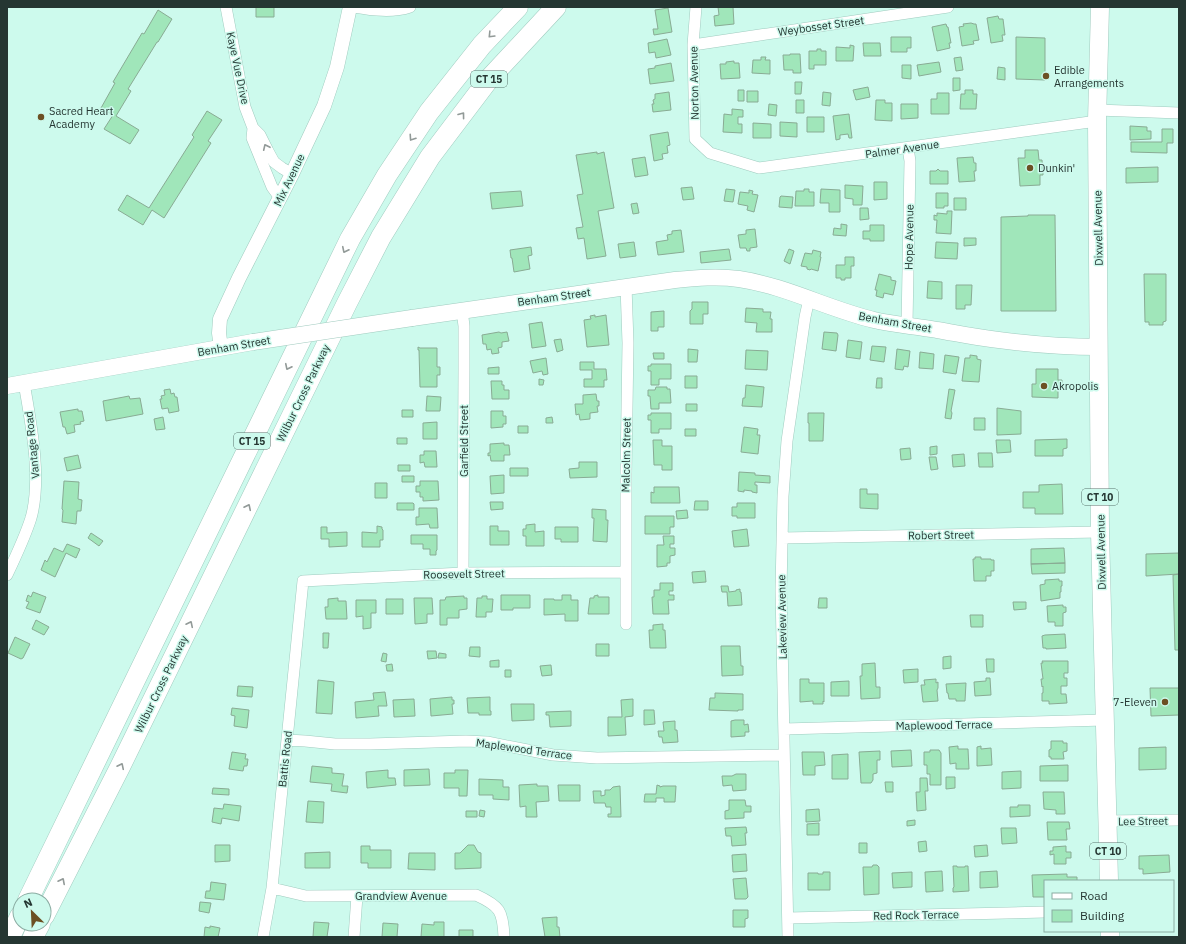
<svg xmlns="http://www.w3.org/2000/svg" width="1186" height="944" font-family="'IBM Plex Sans',sans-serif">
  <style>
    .building { fill: #a0e6ba; stroke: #89ab94 }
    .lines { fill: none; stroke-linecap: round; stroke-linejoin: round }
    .minor-casing { stroke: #a0cbbf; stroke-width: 12 }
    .tertiary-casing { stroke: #a0cbbf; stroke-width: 15 }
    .secondary-casing { stroke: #a0cbbf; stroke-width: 17 }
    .primary-casing { stroke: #a0cbbf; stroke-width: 19 }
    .motorway-casing { stroke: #a0cbbf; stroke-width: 21 }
    .minor { stroke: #fff; stroke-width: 11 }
    .tertiary { stroke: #fff; stroke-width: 14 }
    .secondary { stroke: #fff; stroke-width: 16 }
    .primary { stroke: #fff; stroke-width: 18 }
    .motorway { stroke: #fff; stroke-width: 20 }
    .secondary-bridge-casing { stroke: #a0cbbf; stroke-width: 17; stroke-linecap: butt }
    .secondary-bridge { stroke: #fff; stroke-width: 16 }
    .oneway { stroke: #929a98 }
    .poi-dot { fill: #6c5023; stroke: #cdfaed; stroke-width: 1.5 }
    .labels { text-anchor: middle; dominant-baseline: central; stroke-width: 3; stroke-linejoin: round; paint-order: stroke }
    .shield { fill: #cdfaed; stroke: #57716a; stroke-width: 1 }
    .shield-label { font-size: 10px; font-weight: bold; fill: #253632 }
    .street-label { font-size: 11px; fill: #253632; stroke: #cdfaed }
    .poi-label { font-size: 11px; fill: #253632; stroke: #cdfaed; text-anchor: start }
  </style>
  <rect width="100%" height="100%" fill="#cdfaed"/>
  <path class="building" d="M256,7h18v10h-18z
    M718,7h15l1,17 -19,2 -1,-10 5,-1z
    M668,8l4,24 -18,3 -1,-6h5l-3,-19z
    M158,10l14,9 -14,23h-1l-29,47 3,2 -15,25 23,14 -9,14 -26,-15 9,-14 -12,-7 14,-25 -2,-1 29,-49 2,1z
    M998,16l1,3h4l2,16h-3l1,6 -12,2 -4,-25z
    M971,23l3,1h2l3,16 -6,1 1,3 -12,2 -3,-19 5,-1 -1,-2z
    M946,24l1,3h1l3,16h-2l1,5 -13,3 -5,-24z
    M891,37h20v11h-4v4h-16z
    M1016,37l29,1v42l-29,-1z
    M667,39l4,16 -15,3 -1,-6 -6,1 -1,-10z
    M863,43h17l1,13h-17z
    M850,45l4,1 -1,15h-17v-14l14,1z
    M817,49h4v2h5v14h-12v4h-5v-18h8z
    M790,54h10l1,19h-8v-3h-9l-1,-15h7z
    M761,57h5l-1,3h5v14l-18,-1 1,-13h8z
    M961,57l2,13 -7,1 -2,-13z
    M734,61v2h5l1,15 -19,1 -1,-15h6v-2z
    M939,62l2,10 -22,4 -2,-11z
    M671,63l3,18 -24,3 -2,-15 7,-1v-2z
    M902,65h9v14l-9,-1z
    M998,67l7,1v12l-8,-1z
    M953,78h7v12l-7,1z
    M795,82h7l-1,12h-6z
    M868,87l2,10 -14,3 -3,-10z
    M738,90h6v11h-6z
    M965,90h8v4h4l-1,15h-16l1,-15h4z
    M747,91h11v11h-11z
    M669,92l2,18 -18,2 -1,-8h2l-1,-4 2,-1v-5z
    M823,92l8,1 -1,13 -8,-1z
    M937,93h12v21h-18v-15h6z
    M796,100h8v13h-8z
    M876,100h9v3h7v18l-17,-1z
    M769,104l8,1 -1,11 -8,-1z
    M901,104h17v14l-17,1z
    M732,109l11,1v7h-5v7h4v9l-19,-1 1,-18 8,1z
    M207,111l15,9 -14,21 3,2 -47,75 -12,-8 -9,15 -25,-15 9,-15 22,13 45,-71 -2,-2z
    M849,114l3,24h-3l-1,-4 -8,1v4l-4,1 -3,-24z
    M807,117h17v15h-17z
    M780,122l17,1v14l-17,-1z
    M753,123l18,1v14h-18z
    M1130,126l17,1v4h4v8l-21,1z
    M1162,129h11v14h-6v10l-36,-1v-10h31z
    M668,132l2,13 -3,1 1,7 -6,1 1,5 -9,2 -4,-26z
    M1025,150h13l1,10h3l1,15h-3v10l-20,1 -2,-28h7z
    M597,152v2l7,-2 10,56 -16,3 8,45 -19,3 -3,-21 -6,1 -2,-11 7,-1 -6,-32 6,-1 -7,-39z
    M645,157l3,18 -13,2 -3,-18z
    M973,157l1,6h2v8h-2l1,10 -16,1 -2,-24z
    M1158,167v15l-32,1v-15z
    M938,169l2,2h8v13h-18v-13h6z
    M874,182h13v17l-13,1z
    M845,185l18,1 -1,19h-9v-6l-8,-1z
    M692,187l2,12 -11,1 -2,-12z
    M726,189l9,1 -2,12 -9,-1z
    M804,189h5v3h5v14h-19l1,-15h8z
    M821,189l19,1v22h-11v-9h-9z
    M749,190l4,1 -1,3 6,1 -4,17 -7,-2 1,-4 -10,-2 2,-12 9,1z
    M521,191l2,15 -31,3 -2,-16z
    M936,193h12v13h-4v2h-8z
    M781,196l12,1 -1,11 -13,-1 1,-10z
    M954,198h12v12h-12z
    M637,203l2,10 -6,1 -2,-10z
    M860,208h8l1,11 -9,1z
    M947,211h5l-1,23 -15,-1 1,-13h-3v-5l3,1v-3l10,1z
    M1028,215h27l1,96h-55v-94l27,-1z
    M841,224l6,1 -1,11 -13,-1 1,-7 7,1z
    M870,225h14v16h-14v-2h-7v-8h7z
    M755,229l2,18 -7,1v3h-3l-1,-3h-6l-2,-13 8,-1v-4z
    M681,230l3,22 -26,3 -2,-13 12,-2 -1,-5 5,-1v-3z
    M964,238h12v7l-12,1z
    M634,242l2,14 -16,2 -2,-14z
    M936,242l22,1 -1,16 -22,-1z
    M531,247l1,8 -4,1 2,13 -16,3 -2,-14h-1l-1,-8z
    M729,249l2,11 -30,3 -1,-11z
    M789,249l5,2 -4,13 -6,-3z
    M813,250l8,2 -1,5h1l-3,14 -7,-2 -1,1 -3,-1v-2l-6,-1 4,-13 7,1z
    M845,257h9v9h-3v12h-6v2h-4v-2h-5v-13h9z
    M879,274l12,3v3l5,1 -3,14 -9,-2 -1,5 -7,-2 1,-6h-2z
    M1144,274h22v47l-3,1v3h-14v-3h-4z
    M928,281l14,1v17l-15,-1z
    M956,285h16l-1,20h-6v4h-9z
    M692,302h16v12h-5v10h-13v-13l2,-2z
    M746,308l17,1v3h8l-1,7h2v13h-16l1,-9 -12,-1z
    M664,311v16h-6v4h-7v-19z
    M595,315v2l11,-2 3,30 -22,2 -3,-27 7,-1 -1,-3z
    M542,322l4,24 -14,2 -3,-24z
    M499,332l2,1 6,-1 2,9 -7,1v5l-4,1 1,5 -7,1 -1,-5 -4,1 -1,-6h-3l-1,-9z
    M824,332l13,1 1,2 -2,16 -14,-2z
    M561,339l2,11 -6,2 -3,-12z
    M848,340l14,2 -2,17 -14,-2z
    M872,346l14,1 -2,15 -14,-2z
    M418,347l2,1h17v19h3v8h-3v12h-17l-1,-37h-1z
    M688,349l10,1 -1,12h-9z
    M897,349l13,2 -2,16 -4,-1 -1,4 -8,-1z
    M746,350l22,1 -1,19 -22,-1z
    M920,352l14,2 -1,15 -14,-1z
    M653,353h11v6h-10z
    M945,355l14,2 -3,17 -13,-2z
    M970,355l7,1v3l4,1 -2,22 -17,-1 3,-23h5z
    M546,358l2,16 -5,1 -1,-4 -9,2 -3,-12z
    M580,362h14v7h12l1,11h-3v7h-20v-8h8v-9h-12z
    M651,364h20v15h-12v6h-8v-14h-3v-5h3z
    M499,367v7h-11v-6z
    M1036,369h22v11h4v7h-4v11l-26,-1v-13h4z
    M685,376h12v12h-12z
    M877,378h5v10h-6z
    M539,379l5,1 -1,5h-4z
    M491,381h11v4h2v5h5v9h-17z
    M746,385l18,2 -2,20 -20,-1 1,-8h2z
    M656,387h11v2h3l1,14h-12v6h-8l-1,-13h-2v-6h7z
    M170,389l1,5 3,-1 1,4h2l2,14 -10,2 -1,-5 -6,1 -2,-10h2l-1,-3 4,-1 -1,-5z
    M949,389l6,1 -4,21 1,2 -1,6 -6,-1z
    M596,394l1,7h2v5h-2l1,6 -8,1v6l-10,1 -1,-6 -3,1 -1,-11h8v-9z
    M129,396l1,3 10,-1 3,16 -37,7 -3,-20z
    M427,396l14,1 -1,14h-14z
    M686,404h11v7h-11z
    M997,408l24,3v23l-24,1z
    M78,409v2h4l2,10 -4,1 1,2 -7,1 1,7 -8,2 -2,-7h-2l-3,-15z
    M402,410h11v7h-11z
    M491,411h12v5h3v8h-3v3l-12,1z
    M651,413h20v16h-12v4h-8v-13h-3v-5h3z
    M808,413h16l-1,28h-14v-18h-1z
    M163,417l2,12 -9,1 -2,-11z
    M552,417l1,6h-7v-5z
    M974,418h11v12h-11z
    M437,422v17h-14v-16z
    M518,426h10v7h-10z
    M744,427l14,2 -1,6h3l-2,19 -17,-2z
    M685,429h11v7h-11z
    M397,438h10v6h-10z
    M1067,439v9l-4,1v7h-28v-16z
    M653,440h9v6h10v24h-10v-5h-8z
    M996,440h14l1,12 -14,1z
    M504,443v2h5l1,10h-6v6h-13l-1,-6 -2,1v-3h2v-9z
    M937,446v8l-7,1v-8z
    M910,448l1,11 -10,1 -1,-11z
    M424,451h12l1,16h-12l-1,-5 -4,1v-8h4z
    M978,453h14l1,14h-14z
    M964,454l1,12 -12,1 -1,-12z
    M78,455l3,13 -14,3 -3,-13z
    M929,457h7l2,12 -7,1z
    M579,462h18v15l-27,1 -1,-9 10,-1z
    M398,465h12v6h-12z
    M510,468h18v8h-18z
    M739,472l16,1v2l15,1v7l-15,-1v3h2v8l-5,-1v-1l-8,-1v2l-6,-1z
    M504,475v18l-13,1 -1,-18z
    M402,476h12v6h-12z
    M64,481l15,1 -1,17 4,1 -1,11h-4l-1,13 -14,-2 1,-12 -1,-1z
    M420,481h18l1,19 -16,1v-4h-3v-5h-4v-6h4z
    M375,483h12v15h-12z
    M1062,484l1,30h-28v-6h-12v-16h16v-7z
    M654,487h25l1,16h-29v-11l3,1z
    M860,489h7v5h11v15l-18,-1z
    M695,501h13v9h-14z
    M490,502h13v7l-12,1z
    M397,503h16l1,1v6h-17z
    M737,503h18v15h-18v-2h-5v-9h5z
    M419,508h18l1,20h-8l-1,-4 -13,1v-8h3z
    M592,509l14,1v10h2l-1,22 -14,-1 1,-23h-2z
    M687,510l1,8 -11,1 -1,-8z
    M645,516h29v11h-4v7h-25z
    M535,524v8l9,-1v15h-18v-10h-3v-7h3v-4z
    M377,526l5,1v2l1,1v10h-3v7h-18v-15l15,1z
    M490,526h8v5h11v14h-19z
    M321,527h6v6l20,-1v14l-18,1v-8h-8z
    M555,527h23v15h-17v-3h-6z
    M747,529l2,17 -15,1 -2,-16z
    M91,533l12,8 -4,5 -11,-8z
    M411,535h26v15l-1,1v4h-6v-6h-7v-5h-12z
    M663,536h11v8h-4v4h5v7l-5,1v7h-3v3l-10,1v-22h7z
    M67,544l13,5 -4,9 -10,-5 -11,24 -14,-7 4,-10 2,2 7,-14 9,4z
    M1064,548l1,15 -34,1v-15z
    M1179,553v21l-33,2v-22z
    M975,557h6v2h10v1h3v11h-3v5h-5v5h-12l-1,-22h2z
    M1065,563v10l-33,1 -1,-10z
    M705,571l1,11 -13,1 -1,-11z
    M1179,574v76h-4l-2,-75z
    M1059,579v2h3v5h-1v6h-1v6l-19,3 -1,-16 5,-1v-4z
    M660,583h13v8h-4v4h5v5h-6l1,14h-16l-1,-17h2v-7h6z
    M721,586h7l1,6 7,-1v-1l4,-1v3h1l1,13 -14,1 -1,-14h-5z
    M33,592l13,5 -6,16 -14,-5 3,-6 -3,-1 2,-6 3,2z
    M501,595h29v13h-17v2h-12z
    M562,595h9v5h7v21h-13v-7l-21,1v-16h10v1h8z
    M598,595v2h11v17h-21l2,-16h4v-2z
    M464,596v2h3v11l-8,1v8h-12v7h-7v-25h5l1,-3z
    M482,596h5v3h6l-1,13h-6v5h-10l1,-19h5z
    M338,598v3h8l1,18h-21l-1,-12h3v-8z
    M414,598h18l1,16h-6v9l-12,1z
    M819,598h8v10h-9z
    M386,599h17v15h-17z
    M356,600h20v13h-5v15l-8,1v-13l-7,1z
    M1013,602h13v7l-12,1z
    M1063,605v2h3v5l-3,1v13h-8v-4h-7l-1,-16z
    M970,615h13v12h-12z
    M36,620l13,7 -5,8 -12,-6z
    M663,624v6h2l1,18h-16l-1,-18h4v-5z
    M323,633h6l-1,15h-5z
    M1065,634l1,14 -20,1v-1h-3l-1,-12 3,-1z
    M15,637l15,7 -7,14 -2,1 -13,-6z
    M596,644h13v12h-13z
    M721,646h19l1,20h2v9l-21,1z
    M470,647h10v10l-11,-1z
    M427,651h9l1,7 -9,1z
    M383,653l4,1 -1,8 -5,-1z
    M439,653l7,1v4h-8z
    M951,656v12l-8,1v-12z
    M986,659h8v13h-7z
    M499,660v7h-9v-6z
    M1042,661h26v12h-4v5h3v8h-6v8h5l1,9 -18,1v-3h-7v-8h1v-7l-1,1 -1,-8h2l-2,-16h2z
    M875,663l1,24h4v11l-19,1 -1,-23h2v-12z
    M392,664l1,7h-6l-1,-6z
    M551,665l1,10 -10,1 -2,-10z
    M918,669v13l-14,1 -1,-13z
    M505,670h6v7h-6z
    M986,678h4l1,17 -16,1 -1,-14 12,-1z
    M800,679h9v4h15v19l-1,-1v3h-10v-3l-13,1z
    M936,679v4l2,-1v6l-1,2 1,11 -15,1 -2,-17h4l-1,-5z
    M318,680l16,2 -2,32 -16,-1z
    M849,681v15h-18v-14z
    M966,683l-1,18h-9v-2h-7l-1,-6h-1l-1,-9z
    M238,686l15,1 -1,10 -15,-1z
    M1150,688h29v27l-28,1z
    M385,692l2,14h-9l1,10 -23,2 -1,-16 19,-2 -1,-7z
    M715,693l28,1v16h-5v1l-29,-1 1,-12h5z
    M452,697v3h2v4h-2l1,10 -22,2 -1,-17z
    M490,697v14h1v4h-12v-2h-11l-1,-15z
    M414,699l1,17 -21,1 -1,-17z
    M633,699v17l-8,1 1,18 -18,1v-19h14l-1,-17z
    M511,704h23v16l-22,1z
    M232,708l17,2 -2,18 -13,-2 1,-10 -4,-1z
    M644,710h10l1,14 -11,1z
    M571,711v15l-21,1 -1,-12h-3v-3z
    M735,720h9v5l4,-1 1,8h-4v4l-14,1v-16z
    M675,721v9h2l1,12 -15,1 -1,-6h-3l-1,-6h6l-1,-9z
    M1051,741h12v2h4v8l-4,1 1,7h-13v-2h-2v-7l2,-1z
    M958,746v3h10l1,20h-13v-6l-6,1 -1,-17z
    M981,746v3l10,-1 1,17 -15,1v-19z
    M1166,747v22l-27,1v-22z
    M911,750l1,16 -20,1 -1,-16z
    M930,750h9l2,3v32h-11v-11h-3v-9h-3v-13h6z
    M880,751v9h-3v13l-4,1v6l-2,3h-10l-2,-31z
    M232,752l14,2 -1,5h3l-1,7h-3l-1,5 -14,-2z
    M802,752h22l1,13 -10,1v9h-12z
    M848,754v25h-16v-24z
    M1068,765v16h-28v-15z
    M312,766l20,2v5l12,1 -2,12h6l-1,7 -16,-2 1,-7 -22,-2z
    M429,769l1,16 -26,1v-16z
    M388,770v8h7l1,7 -29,3 -1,-16z
    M455,770h13l-1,26h-8v-8h-15v-15h11z
    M1021,771v17l-19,1v-17z
    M736,774h10v16l-13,1 -1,-6 -9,1 -1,-10h10z
    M946,777h9v11l-9,1z
    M920,778h7l1,13h-3l1,19 -9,1 -1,-19h4z
    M479,779l24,1v7h6v13l-16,-1v-4h-14z
    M885,782h8v10h-7z
    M537,784v2h11l1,15 -13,1 1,15h-11v-11l-6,1 -1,-22z
    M558,785h22v16h-21z
    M657,785l3,1v1l3,-1h13l-1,16h-11v-4h-8v4h-12l1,-8h11z
    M620,786l1,31h-13v-3h3v-7h-5l-1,-4h-11l-1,-12h8v5l4,-1v-5h5l3,-3z
    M213,788l16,1v6l-17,-1z
    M1043,792h21l1,22h-9v-4l-12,-1z
    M729,800h16l1,6h5v6h-7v6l-19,1v-8l4,-1z
    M308,801l16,1 -1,21 -17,-1z
    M224,804l17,2 -2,15 -17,-3 -1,6 -9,-2 2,-14 9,1z
    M1018,805h12v11l-20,1v-10h8z
    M819,809l1,12 -14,1v-12z
    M480,810l5,1 -1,6 -5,-1z
    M466,811h11v6h-11z
    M915,820v5l-8,1v-5z
    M1047,822h22l1,7h-4l1,11h-19z
    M819,823v12h-12v-11z
    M746,827l1,6h-2l1,12 -14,1 -1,-10h-5l-1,-8z
    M1001,828h15l1,15 -15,1z
    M926,841l1,10 -8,1 -1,-10z
    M859,843h8v10h-8z
    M215,845h15v16l-15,1z
    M468,845h6l4,7 3,1v15l-26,1v-16h5z
    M987,845l1,11 -13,1 -1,-11z
    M361,846h9v4h21v18h-23v-5h-7z
    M1066,846v6h5v6h-5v6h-12v-10l-4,1v-4h3v-4z
    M330,852v16h-25v-15z
    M409,853h26v17l-27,-1z
    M746,854l1,17 -14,1 -1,-17z
    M1169,855l1,17 -27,2v-5h-4v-13z
    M873,865h4l2,2v27l-15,1 -1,-28h9z
    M953,866h4v1h8v-1h3l1,25 -16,1v-4l1,-1z
    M942,871l1,20 -17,1 -1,-20z
    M997,871l1,16 -18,1v-16z
    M823,872h7v18h-22v-17h10v1h5z
    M912,872v15l-19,1 -1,-15z
    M1067,874v3h10v4h-32v16h-12l-1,-22z
    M746,878l2,19 -2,2h-11l-2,-20z
    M211,882l15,2 -2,16 -19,-2 1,-7h4z
    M200,902l11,1 -2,10 -10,-2z
    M733,910h15v8l-3,1v8h-12z
    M557,917v10h2l1,10h-15l-3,-19z
    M314,922l15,1 -2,14h-14z
    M434,922h10v15h-23l1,-13 12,1z
    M383,923l15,1 -1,13h-15z
    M210,926l10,2 -2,9h-14l1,-10 5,1z
    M459,930h14v7h-14z"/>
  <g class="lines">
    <defs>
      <path id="minor" d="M226,7l15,79 4,21 8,21
        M354,7c18,3 38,6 56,0
        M696,7l-3,38 2,94 15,14 49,15 338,-47
        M693,45l255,-38
        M1097,110l82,3
        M280,198l-8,-11 -20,-49 1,-10 7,7 8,16 6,11 8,6 10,6
        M462,310l2,16v43l-1,204
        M907,325l3,-164 -2,-13
        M782,538l318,-6
        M7,575c9,-19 18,-38 24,-57 11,-39 0,-95 -7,-135
        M626,624v-151l2,-130 -2,-57
        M784,729l321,-9
        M287,740l18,1 30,3h35l96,-3 21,1 66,13 44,3 187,-3
        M1107,821l72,-1
        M272,888l34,8 170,-1c24,11 27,16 28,42
        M788,918l257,-6
        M263,937l9,-49 31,-307 160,-8 163,-1
        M354,937l3,-41
        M788,937l-7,-347 2,-94 4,-55 18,-124 4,-18"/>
      <path id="tertiary" d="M221,348l-2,-15 1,-14 19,-41 53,-104 32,-68 13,-39 13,-60"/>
      <path id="secondary" d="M412,318l263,-38c21,-2 43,-4 64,-1 47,7 89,30 135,41 21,5 42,6 63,10 18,3 36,7 54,9 36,5 72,8 108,8
        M7,386l246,-44"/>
      <path id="primary" d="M1100,7l-3,114 3,411 9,349
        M1110,931v6"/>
      <path id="motorway" d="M28,900l322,-661 37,-64 42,-63 53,-67 36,-38
        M44,916l76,-149 227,-464 34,-66 49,-80 59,-78 67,-72
        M10,937l10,-21
        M33,937l7,-13"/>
    </defs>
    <use href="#minor" class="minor-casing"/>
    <use href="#tertiary" class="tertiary-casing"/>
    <use href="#secondary" class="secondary-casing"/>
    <use href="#primary" class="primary-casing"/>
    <use href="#motorway" class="motorway-casing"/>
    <use href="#minor" class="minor"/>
    <use href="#tertiary" class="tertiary"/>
    <use href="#secondary" class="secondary"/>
    <use href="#primary" class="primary"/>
    <use href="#motorway" class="motorway"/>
    <defs>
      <path id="secondary-bridge" d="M253,342l159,-24"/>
    </defs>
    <use href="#secondary-bridge" class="secondary-bridge-casing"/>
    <use href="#secondary-bridge" class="secondary-bridge"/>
  </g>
  <defs><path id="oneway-chevron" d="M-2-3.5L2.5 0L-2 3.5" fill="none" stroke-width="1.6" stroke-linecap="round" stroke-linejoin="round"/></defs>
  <g class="oneway">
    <use href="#oneway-chevron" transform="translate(491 35) rotate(134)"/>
    <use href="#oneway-chevron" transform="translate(462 115) rotate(-53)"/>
    <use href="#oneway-chevron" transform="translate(412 138) rotate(124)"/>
    <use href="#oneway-chevron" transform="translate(266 147) rotate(-115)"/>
    <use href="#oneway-chevron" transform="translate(345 250) rotate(116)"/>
    <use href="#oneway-chevron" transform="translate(288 367) rotate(116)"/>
    <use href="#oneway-chevron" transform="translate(248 507) rotate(-64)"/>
    <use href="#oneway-chevron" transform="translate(190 624) rotate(-64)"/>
    <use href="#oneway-chevron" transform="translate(121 766) rotate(-64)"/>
    <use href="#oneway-chevron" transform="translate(62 881) rotate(-63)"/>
  </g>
  <g class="poi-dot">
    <circle cx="1046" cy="76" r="4"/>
    <circle cx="41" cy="117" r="4"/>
    <circle cx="1030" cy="168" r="4"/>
    <circle cx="1044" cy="386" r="4"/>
    <circle cx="1165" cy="702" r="4"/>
  </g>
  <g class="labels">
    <g class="shield">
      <rect x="471" y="71" width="36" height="16" rx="3"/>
      <rect x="234" y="433" width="36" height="16" rx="3"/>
      <rect x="1082" y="489" width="36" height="16" rx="3"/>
      <rect x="1090" y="843" width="36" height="16" rx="3"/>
    </g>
    <g class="shield-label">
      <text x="489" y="79">CT 15</text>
      <text x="252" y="441">CT 15</text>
      <text x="1100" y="497">CT 10</text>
      <text x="1108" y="851">CT 10</text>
    </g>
    <g class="street-label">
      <text transform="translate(821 26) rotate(-8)">Weybosset Street</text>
      <text transform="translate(238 68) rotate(78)">Kaye Vue Drive</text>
      <text transform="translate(694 83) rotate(-91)">Norton Avenue</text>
      <text transform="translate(902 149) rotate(-8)">Palmer Avenue</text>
      <text transform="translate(289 180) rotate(-64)">Mix Avenue</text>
      <text transform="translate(1098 228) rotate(-91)">Dixwell Avenue</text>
      <text transform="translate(909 237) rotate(-89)">Hope Avenue</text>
      <text transform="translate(554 297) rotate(-8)">Benham Street</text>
      <text transform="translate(895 322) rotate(10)">Benham Street</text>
      <text transform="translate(234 346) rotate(-10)">Benham Street</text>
      <text transform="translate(303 393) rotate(-64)">Wilbur Cross Parkway</text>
      <text transform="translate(464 441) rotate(-90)">Garfield Street</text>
      <text transform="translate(32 445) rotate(-96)">Vantage Road</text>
      <text transform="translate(626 455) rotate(-89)">Malcolm Street</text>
      <text transform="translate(941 535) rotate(-1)">Robert Street</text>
      <text transform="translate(1101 552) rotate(-91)">Dixwell Avenue</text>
      <text transform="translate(464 574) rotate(-1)">Roosevelt Street</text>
      <text transform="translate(782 617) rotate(-91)">Lakeview Avenue</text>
      <text transform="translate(161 684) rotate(-64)">Wilbur Cross Parkway</text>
      <text transform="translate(944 725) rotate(-1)">Maplewood Terrace</text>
      <text transform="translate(524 749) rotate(8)">Maplewood Terrace</text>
      <text transform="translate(285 759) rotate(-84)">Battis Road</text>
      <text transform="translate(1143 821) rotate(-1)">Lee Street</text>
      <text x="401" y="896">Grandview Avenue</text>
      <text transform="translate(916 915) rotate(-1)">Red Rock Terrace</text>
    </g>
    <g class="poi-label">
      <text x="1054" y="70">Edible<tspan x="1054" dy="13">Arrangements</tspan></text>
      <text x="49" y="111">Sacred Heart<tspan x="49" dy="13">Academy</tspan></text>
      <text x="1038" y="168">Dunkin'</text>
      <text x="1052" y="386">Akropolis</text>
      <text x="1157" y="702" text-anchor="end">7-Eleven</text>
    </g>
  </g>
  <rect width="1186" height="944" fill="none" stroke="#253632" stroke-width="16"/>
  <rect x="1044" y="880" width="130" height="52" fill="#cdfaed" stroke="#8aaca2"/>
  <rect x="1052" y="893" width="20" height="6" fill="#ffffff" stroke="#8aaca2"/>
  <text x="1080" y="900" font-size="12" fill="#253632">Road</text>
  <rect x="1052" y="910" width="20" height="12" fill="#a0e6ba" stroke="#8aaca2"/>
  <text x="1080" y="920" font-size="12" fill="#253632">Building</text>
  <g transform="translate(32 912) rotate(336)"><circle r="19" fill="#cdfaed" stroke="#8aaca2"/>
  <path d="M0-3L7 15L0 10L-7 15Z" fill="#6c5023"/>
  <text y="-6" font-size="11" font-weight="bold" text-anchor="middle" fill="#253632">N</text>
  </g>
</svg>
